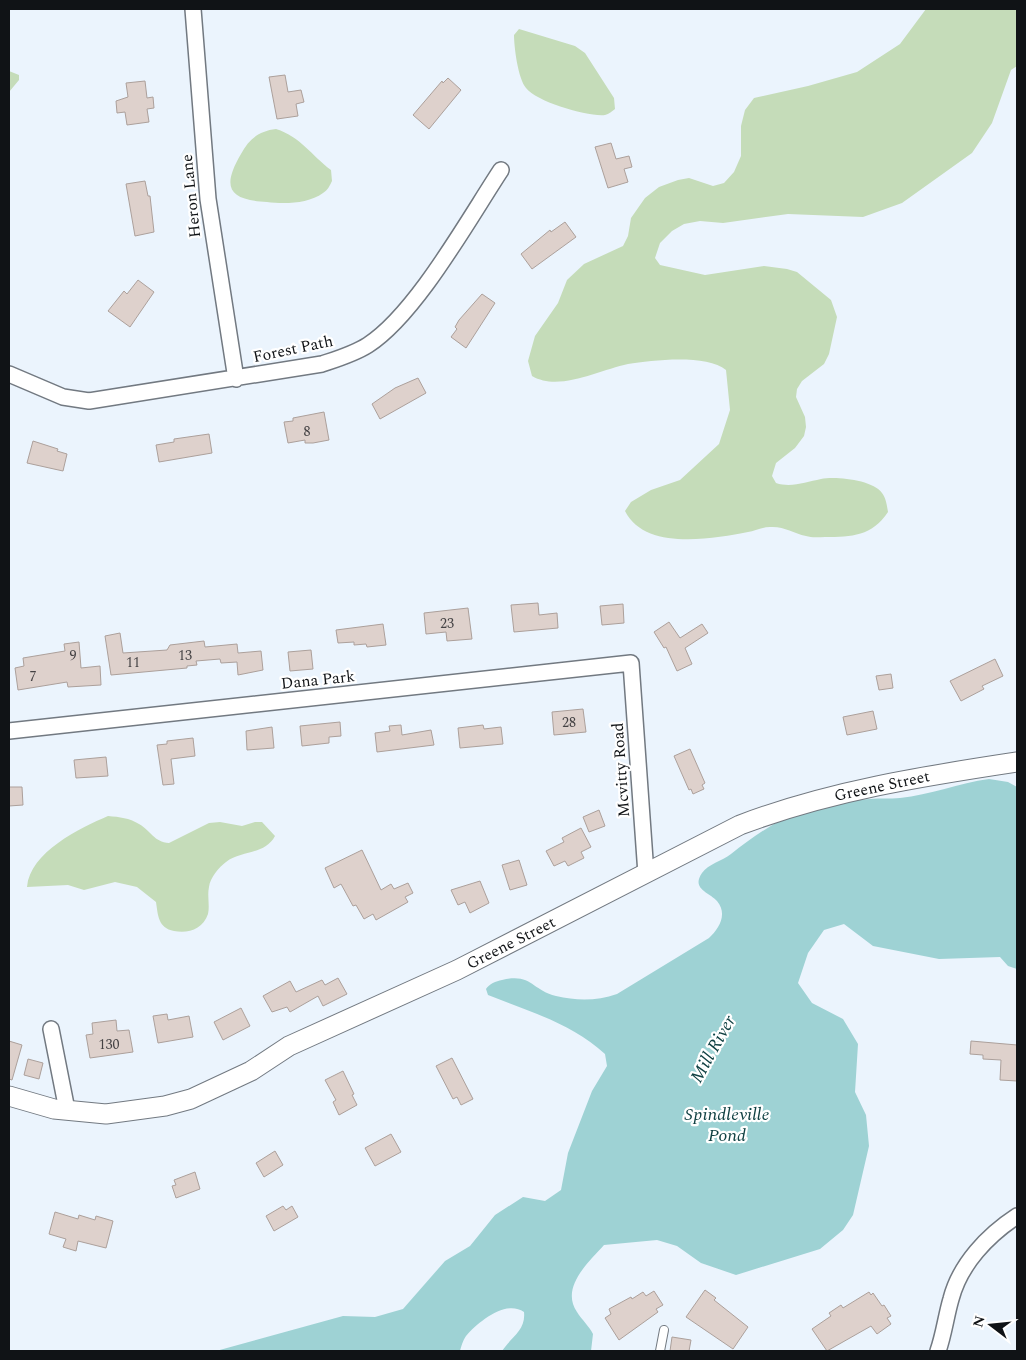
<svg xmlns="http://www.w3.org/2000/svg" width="1026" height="1360" font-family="Spectral,serif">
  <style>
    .green { fill: #c5dcb9 }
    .water { fill: #9ed2d4 }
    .building { fill: #ded1cc; stroke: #aca09b }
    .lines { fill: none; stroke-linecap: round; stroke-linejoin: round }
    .service-casing { stroke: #727981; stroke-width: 10 }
    .minor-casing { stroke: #727981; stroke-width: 18 }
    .tertiary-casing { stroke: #727981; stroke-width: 21 }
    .service { stroke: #fff; stroke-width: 8 }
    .minor { stroke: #fff; stroke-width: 15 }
    .tertiary { stroke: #fff; stroke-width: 19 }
    .labels { text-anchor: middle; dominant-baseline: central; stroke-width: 4.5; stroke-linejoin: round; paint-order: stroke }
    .number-label { font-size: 14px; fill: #444244 }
    .street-label { font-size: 16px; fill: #101316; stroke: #fff }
    .water-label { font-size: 18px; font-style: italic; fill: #104143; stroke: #fff }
  </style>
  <rect width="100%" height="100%" fill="#ebf4fd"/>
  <path class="green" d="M926,9h91v57l-6,4 -19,53 -20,30 -70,50 -39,14 -75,-3 -65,9 -23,-2 -16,3 -12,7 -12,12 -5,15 5,7 45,10 59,-9 23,3 10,3 34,28 6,17 -8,37 -5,10 -22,17 -5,8 -1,8 9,20 1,10 -2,9 -9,12 -19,15 -4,13 4,7c15,5 30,-1 45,-4 15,-3 52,1 61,14 4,5 5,13 6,19 -16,24 -36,25 -63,25 -6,0 -13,1 -19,-1 -13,-3 -22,-10 -36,-9 -8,0 -15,4 -22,5 -36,7 -103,19 -123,-21l6,-9 20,-12 29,-10 39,-36 11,-34 -4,-40c-19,-16 -73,-10 -98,-6 -29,6 -69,28 -96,12l-4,-15 7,-25 23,-33 9,-23 17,-16 39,-18 5,-10 3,-18 14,-20 14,-11 19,-7 11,-2 24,8 11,-3 10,-11 7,-16v-30l4,-16 9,-12 54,-12 49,-14 43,-28z
    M519,29l56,17 10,7 29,45 1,11c-3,2 -6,5 -10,6 -17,2 -68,-13 -79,-27 -8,-9 -12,-41 -12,-53z
    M9,71l10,4v5l-10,12z
    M276,129c25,8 35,26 55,41l1,11c-2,4 -4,9 -9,12 -15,11 -39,11 -56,9 -38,-2 -46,-14 -26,-48 8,-15 18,-23 35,-25z
    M108,816c12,1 21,2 31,8 12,7 15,18 30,19l40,-20 11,-1 22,4 13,-4h7l13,14c-10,19 -33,14 -49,26 -7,5 -16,16 -17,25 -2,9 1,18 -1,27 -5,15 -20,20 -34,17 -16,-3 -16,-16 -18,-29l-19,-15 -22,-5 -31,8 -16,-5 -41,2c3,-35 53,-59 81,-71z"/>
  <path class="water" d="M989,779l19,3 9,5v182l-9,-3 -8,-9 -61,2 -66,-13 -29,-22 -20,6 -16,23 -10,30 14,20 31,16 15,25 -3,48 11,23 3,31 -16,69 -10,15 -23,19 -84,26 -35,-12 -24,-17 -20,-6 -53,5c-15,17 -44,42 -27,67 5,8 12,14 16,22l-2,17h-89c9,-14 24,-20 22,-39 -18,-13 -46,10 -58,24 -3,4 -5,11 -6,15h-244l127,-35 32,1 28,-8 42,-48 25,-15 25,-31 28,-18 22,4 16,-11 7,-37 24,-62 15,-25 -2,-12c-34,-31 -75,-42 -117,-59l-2,-6c3,-5 10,-8 16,-9 30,-7 29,10 54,16 21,5 41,5 61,-2l92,-56c10,-9 19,-24 8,-37 -8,-9 -26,-12 -15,-28 6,-9 20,-12 29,-19 20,-16 43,-32 67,-42 21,-8 49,-11 72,-13 10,-1 20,0 30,-1 30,-3 59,-15 89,-19z"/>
  <path class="building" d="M285,75l3,17 13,-2 3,12 -8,2 2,12 -21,3 -8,-42z
    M448,78l13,12 -32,39 -16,-14 29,-34 1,2z
    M145,81l2,17 6,-1 1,11 -7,1 2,13 -22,3 -2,-13 -8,1 -1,-12 12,-4 -2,-14z
    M611,143l5,16 13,-3 3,11 -8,2 4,13 -20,6 -13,-41z
    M145,181l3,15h2l4,36 -19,4 -9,-52z
    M565,222l11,15 -44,32 -11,-15 29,-24 1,2z
    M138,280l16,12 -24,35 -22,-16 16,-20 3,3z
    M482,294l13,9 -29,45 -15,-11 6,-8 -2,-2 4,-7z
    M418,378l8,15 -46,26 -8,-15 23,-16z
    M324,412l5,28 -16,3h-8v-3l-17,3 -4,-21 9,-1v-3z
    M209,434l3,19 -53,9 -3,-17 18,-3v-3z
    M33,441l25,8 -1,2 10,3 -4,17 -36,-8z
    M538,603l1,12 18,-2 1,15 -44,4 -3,-27z
    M623,604l1,19 -22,2 -2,-19z
    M468,608l4,31 -25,2 -1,-9 -20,2 -2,-21z
    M669,622l11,16 22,-14 6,9 -23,15 7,16 -15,7 -11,-24 -2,1 -10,-16z
    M383,624l3,21 -19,2 -1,-3 -12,1v-3l-16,1 -2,-13z
    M120,633l3,20 44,-3 3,-5 34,-4 1,6 32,-3 1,9 23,-2 2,19 -25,5 -1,-13 -16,1 -1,-4 -24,2 1,4 -10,1v2l-76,7 -6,-39z
    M79,642l2,26 19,-2 1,19 -33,2 -1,-5 -49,8 -3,-22 9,-2 -1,-8 42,-7 -1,-7z
    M311,650l2,19 -23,2 -2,-19z
    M995,659l8,17 -21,10 2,3 -23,12 -11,-20z
    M891,674l2,14 -14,2 -3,-14z
    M583,709l3,23 -32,3 -2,-23z
    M873,711l4,18 -30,6 -4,-18z
    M340,722l1,14 -12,1v6l-27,3 -2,-20z
    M401,725l1,10 29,-5 3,15 -57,7 -2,-19 15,-2 -1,-5z
    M483,725l1,4 17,-2 2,17 -43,4 -2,-20z
    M272,727l2,21 -27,2 -1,-19z
    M193,738l2,18 -24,3 3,25 -11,1 -6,-40 10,-1v-3z
    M690,749l15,34 -3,2 2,4 -11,5 -2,-5 -2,1 -15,-34z
    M106,757l2,19 -32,2 -2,-18z
    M9,787h13l1,18 -14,1z
    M599,810l6,16 -16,6 -6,-15z
    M581,828l10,19 -10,5 3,6 -16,8 -3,-5 -11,5 -8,-15 18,-9 -2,-4z
    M362,850l19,40 10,-6 3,5 14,-6 5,10 -8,4 3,5 -32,18 -3,-6 -9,5 -8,-14 -3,1 -12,-22 -7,4 -9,-20z
    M519,860l8,25 -17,5 -8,-25z
    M480,881l9,22 -19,10 -5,-11 -7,3 -7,-15z
    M338,978l9,16 -24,12 -5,-10 -28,16 -3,-5 -15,5 -9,-16 27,-15 6,11 26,-12 3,5z
    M241,1008l9,18 -27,14 -9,-18z
    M167,1014l1,6 21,-4 4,21 -35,6 -5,-27z
    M116,1020l1,11 12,-1 4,22 -43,6 -4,-23 7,-1 -1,-11z
    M9,1041l13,4 -10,35 -3,-1z
    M971,1041l46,4v36l-17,-1 1,-20 -18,-1v-4l-13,-1z
    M452,1058l21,41 -12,6 -4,-8 -4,2 -17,-33z
    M28,1059l15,4 -4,16 -15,-4z
    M343,1071l11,23 -2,1 5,10 -18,10 -6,-13 3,-2 -11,-20z
    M391,1134l10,18 -26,14 -10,-18z
    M275,1151l8,14 -19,12 -8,-14z
    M195,1172l5,17 -24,9 -4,-12 4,-1 -2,-5z
    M283,1206l3,4 6,-4 6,11 -24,14 -8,-15z
    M55,1212l23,7 1,-4 16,5 1,-4 17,5 -7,27 -28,-7 -2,10 -13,-4 3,-8 -17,-5z
    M705,1290l11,8 -2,2 34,27 -15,22 -47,-32z
    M654,1291l9,14 -7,4 2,3 -39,28 -14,-22 6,-4 -2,-5 22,-12 1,2 11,-7 3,4z
    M869,1292l2,3 2,-2 9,13 2,-1 7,11 -4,2 4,6 -14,10 -6,-8 -44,25 -15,-22 19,-13 -2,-3 12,-8 2,3z
    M672,1337l19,3 -2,11h-19z"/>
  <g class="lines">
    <defs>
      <path id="service" d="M660,1351l4,-21"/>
      <path id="minor" d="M193,9l15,190 28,180
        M9,374l54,23 26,4 233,-37c15,-5 32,-10 46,-19 48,-31 100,-125 133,-175
        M9,731l622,-68 15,211
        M51,1029l16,81
        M938,1351c6,-17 8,-35 13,-52 9,-35 37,-64 66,-83"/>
      <path id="tertiary" d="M9,1096l45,13 52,5 59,-8 26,-7 60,-28 38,-25 168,-76 283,-145c89,-34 184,-49 277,-63"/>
    </defs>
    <use href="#service" class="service-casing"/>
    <use href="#minor" class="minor-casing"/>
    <use href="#tertiary" class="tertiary-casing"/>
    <use href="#service" class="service"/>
    <use href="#minor" class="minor"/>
    <use href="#tertiary" class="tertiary"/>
  </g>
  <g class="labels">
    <g class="number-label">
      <text x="307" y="431">8</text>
      <text x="447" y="623">23</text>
      <text x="73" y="655">9</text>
      <text x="185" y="655">13</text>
      <text x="133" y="662">11</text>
      <text x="33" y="676">7</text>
      <text x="569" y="722">28</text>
      <text x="109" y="1044">130</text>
    </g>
    <g class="street-label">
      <text transform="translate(191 196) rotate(-96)">Heron Lane</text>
      <text transform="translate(293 349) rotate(-12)">Forest Path</text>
      <text transform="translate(318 680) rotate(-6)">Dana Park</text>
      <text transform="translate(621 770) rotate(-94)">Mcvitty Road</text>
      <text transform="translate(882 786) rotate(-12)">Greene Street</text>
      <text transform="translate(511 943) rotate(-27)">Greene Street</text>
    </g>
    <g class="water-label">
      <text transform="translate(713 1049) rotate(-61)">Mill River</text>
      <text x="727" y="1114">Spindleville<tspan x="727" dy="21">Pond</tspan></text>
    </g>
  </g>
  <rect width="1026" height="1360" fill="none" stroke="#101316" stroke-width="20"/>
  <g transform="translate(991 1325) rotate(286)" stroke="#ffffff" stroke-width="4" paint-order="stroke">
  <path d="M0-4L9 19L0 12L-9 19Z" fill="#101316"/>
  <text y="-8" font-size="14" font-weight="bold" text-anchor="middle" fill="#101316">N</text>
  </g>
</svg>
